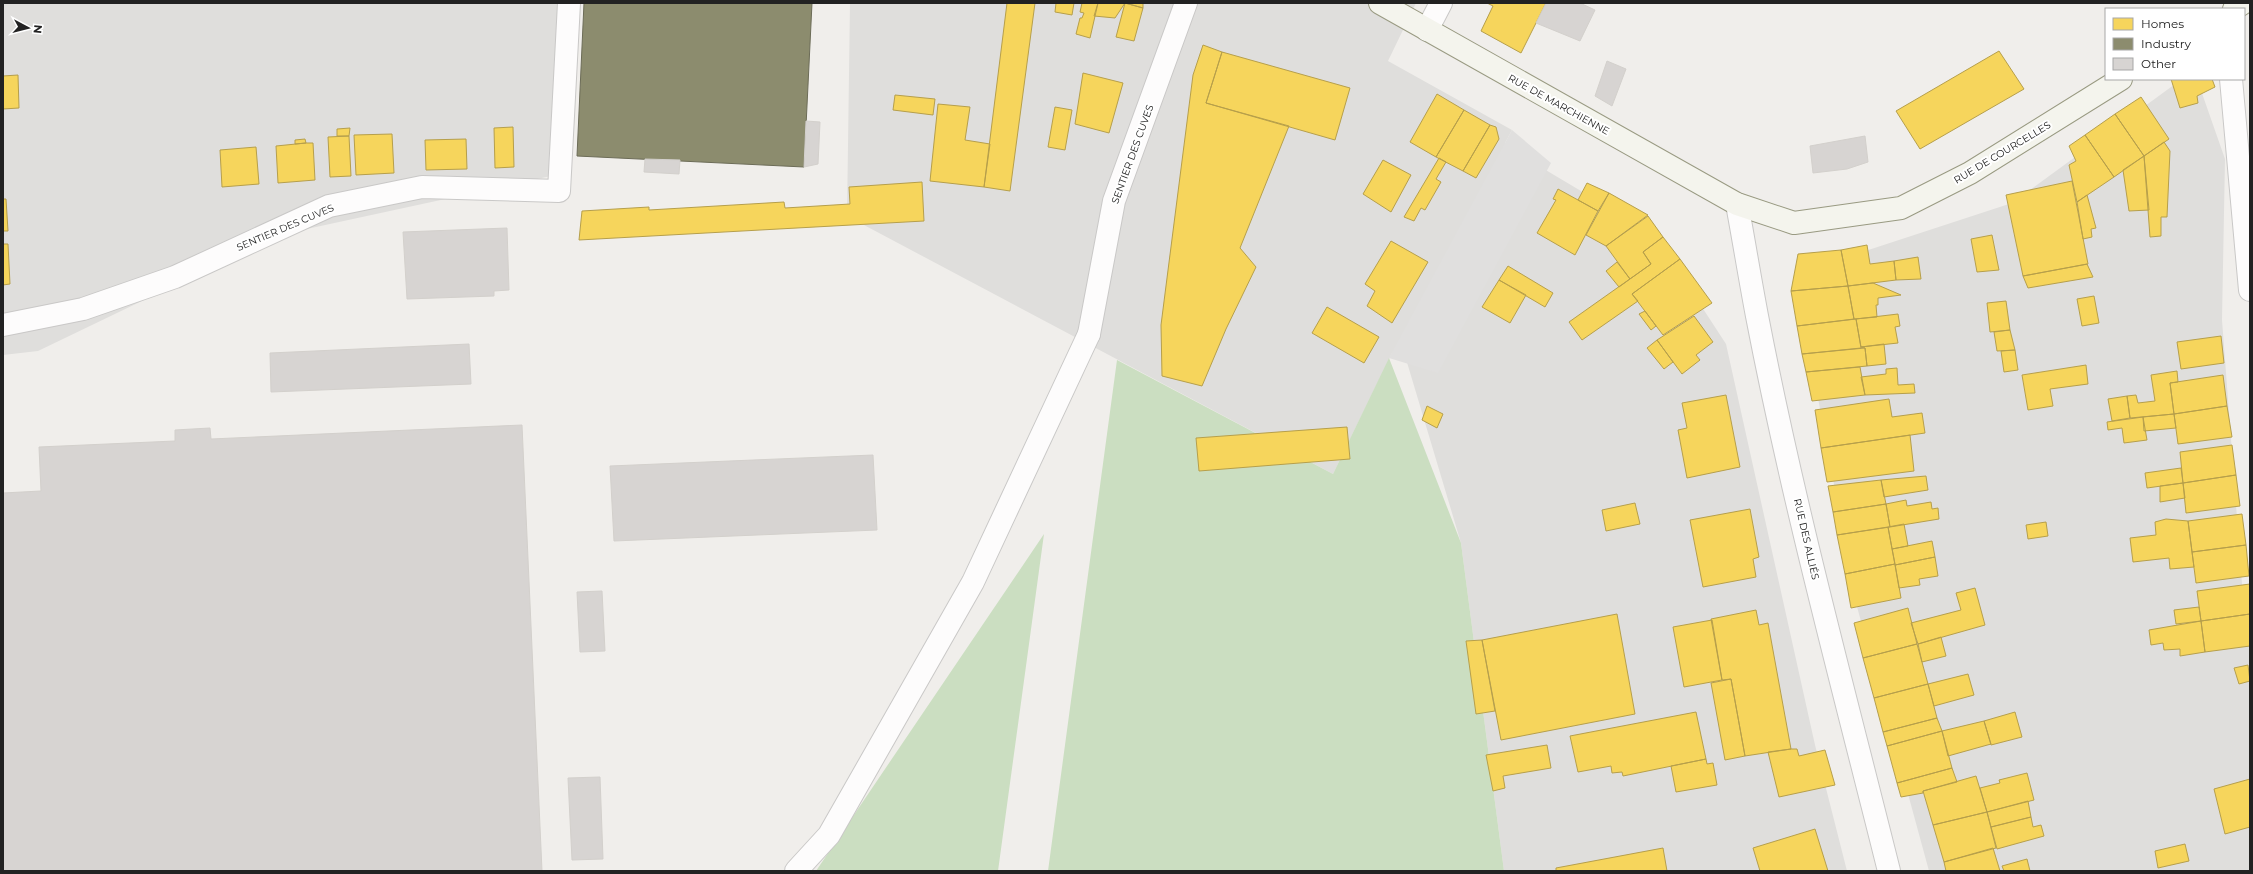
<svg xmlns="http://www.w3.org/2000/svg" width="2253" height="874" font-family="Montserrat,sans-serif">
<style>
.residential{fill:#dfdedc}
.forest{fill:#cbdec1}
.parking{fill:#e0dfde}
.homes{fill:#f6d55c;stroke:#b69f4b}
.industry{fill:#8c8c6e;stroke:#6c6c57}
.building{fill:#d7d4d2;stroke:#d3d0cc}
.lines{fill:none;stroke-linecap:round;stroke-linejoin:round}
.service-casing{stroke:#c9c8c7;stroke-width:24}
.minor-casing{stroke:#c9c8c7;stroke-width:24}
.tertiary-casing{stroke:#c9c8c7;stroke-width:24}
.secondary-casing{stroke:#999a82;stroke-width:24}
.service{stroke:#fdfcfc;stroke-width:22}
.minor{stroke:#fdfcfc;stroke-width:22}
.tertiary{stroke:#fdfcfc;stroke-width:22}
.secondary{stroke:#f4f4ed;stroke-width:22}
.labels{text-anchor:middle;stroke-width:4;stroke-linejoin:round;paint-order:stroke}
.street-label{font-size:10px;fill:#222;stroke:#fff}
</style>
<rect width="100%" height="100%" fill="#f0eeeb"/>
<path class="residential" d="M3,3H565V173L279,235L38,351L3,355Z
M850,3H1416L1388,61L1512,130L1505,143L1544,169L1655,235L1726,344L1815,745L1847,871H1504L1461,543L1406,359L1392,353L1333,474L847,216Z
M2182,79H2197L2225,159L2222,320L2246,637L2250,651V871H1929L1856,603L1795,274L2012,203Z"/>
<path class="forest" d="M1389,358L1461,543L1504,871H1048L1117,360L1333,474Z
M1044,534L998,871H816Z"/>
<path class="parking" d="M1512,130L1551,163L1438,373L1389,358Z"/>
<path class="homes" d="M1007,3H1035L1010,191L984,187Z
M1056,3H1074L1072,15L1055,12Z
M1082,3H1098L1090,38L1076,34L1080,18H1082L1084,13L1080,12Z
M1098,3H1143V8L1125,3L1115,18L1094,16Z
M1125,3L1143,8L1134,41L1116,37Z
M1487,3H1546L1521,53L1481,31L1493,6Z
M1203,45L1222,52L1206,103L1289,126L1240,248L1256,267L1226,329L1202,386L1162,376L1161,325L1193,75Z
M1999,51L2024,89L1920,149L1896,111Z
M1222,52L1350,88L1335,140L1206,103Z
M1083,73L1123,83L1109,133L1075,124Z
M18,75L19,108L3,109V76Z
M2171,79H2212L2215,87L2197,96L2198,103L2180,108Z
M1437,94L1464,110L1436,157L1410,142Z
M895,95L935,99L933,115L893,110Z
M2141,97L2169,139L2144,156L2115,114Z
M938,104L970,107L965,140L990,144L984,187L930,181Z
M1055,107L1072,110L1065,150L1048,147Z
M1464,110L1490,125L1463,171L1436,157Z
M2115,114L2144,156L2114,177L2085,135Z
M1490,125L1496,127L1499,139L1476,178L1463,171Z
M513,127L514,167L495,168L494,128Z
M350,128L349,136H337V129Z
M392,134L394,173L356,175L354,135Z
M2085,135L2114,177L2077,202L2069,165L2076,161L2069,146Z
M349,136L351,176L330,177L328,137Z
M305,139L306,143L295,144V140Z
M466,139L467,169L426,170L425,140Z
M2164,142L2170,151L2167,217H2161V236L2150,237L2144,156Z
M306,143H313L315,180L278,183L276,146Z
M256,147L259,184L222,187L220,150Z
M2144,156L2149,210L2129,211L2123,170Z
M1439,158L1446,162L1436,179L1441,182L1425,210L1421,208L1414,221L1404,217Z
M1383,160L1411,175L1391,212L1363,194Z
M2072,181L2088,264L2023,276L2006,195Z
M922,182L924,221L579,240L582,211L649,207V210L784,202L785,208L850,204L849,187Z
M1587,183L1609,193L1598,211L1578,200Z
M1558,189L1598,211L1575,255L1537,233L1556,200L1553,199Z
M1609,193L1648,215L1606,246L1586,235Z
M2087,195L2096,228L2091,229L2092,237L2083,239L2077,202Z
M3,199H6L8,231H3Z
M1648,216L1663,237L1643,252L1651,264L1630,279L1606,246Z
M1992,235L1999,270L1977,272L1971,239Z
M1663,237L1680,259L1632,294L1638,301L1582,340L1569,322L1651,264L1643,252Z
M1391,241L1428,262L1392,323L1367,306L1375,291L1365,284Z
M3,244H8L10,284L3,285Z
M1867,245L1870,264L1894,261L1896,280L1848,286L1841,250Z
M1841,250L1848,286L1791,291L1798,254Z
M1918,257L1921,279L1896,280L1894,261Z
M1680,259L1712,303L1663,335L1632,294Z
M1617,262L1630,279L1619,287L1606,271Z
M2087,264L2093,277L2028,288L2023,276Z
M1508,266L1553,293L1545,307L1499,280Z
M1499,280L1526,295L1510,323L1482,307Z
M1873,283L1901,295L1878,298V305H1876L1877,317L1854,319L1848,286Z
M1848,286L1854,319L1797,326L1791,291Z
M2094,296L2099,323L2082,326L2077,299Z
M2006,301L2010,330L1990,332L1987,303Z
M1327,307L1379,337L1364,363L1312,333Z
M1645,311L1656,326L1651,330L1639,314Z
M1898,314L1900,326L1895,327L1898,343L1861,347L1856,319Z
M1694,316L1713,342L1696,355L1700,360L1682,374L1657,340Z
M1856,319L1861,348L1802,354L1797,326Z
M2010,330L2015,350L1997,351L1994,332Z
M2221,336L2224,363L2181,369L2177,342Z
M1657,340L1673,362L1664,369L1647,348Z
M1884,344L1886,364L1867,366L1865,348L1861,347Z
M1865,348L1867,366L1806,372L1802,354Z
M2015,350L2018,370L2004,372L2001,351Z
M2086,365L2088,384L2050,389L2053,406L2028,410L2022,375Z
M1860,367L1865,395L1812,401L1806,372Z
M1897,368L1898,385L1914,384L1915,393L1865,395L1861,377L1886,374V369Z
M2177,371L2178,382L2170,383L2174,414L2130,418L2127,396L2136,395L2138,403L2155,401L2151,375Z
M2223,375L2227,406L2174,414L2170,383Z
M1726,395L1740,467L1687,478L1678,430L1687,428L1682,403Z
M2127,396L2130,418L2112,421L2108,399Z
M1889,399L1892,417L1922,413L1925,433L1821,448L1815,410Z
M1427,406L1443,414L1437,428L1422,420Z
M2227,406L2232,437L2178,444L2174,414Z
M2174,414L2176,428L2144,431L2143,417Z
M2143,417L2147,440L2124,443L2122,428L2108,430L2107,422Z
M1347,427L1350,459L1199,471L1196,438Z
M1910,435L1914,471L1827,482L1821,448Z
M2232,445L2236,475L2183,483L2180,452Z
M2181,468L2183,483L2147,488L2145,473Z
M2236,475L2240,506L2186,513L2183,483Z
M1926,476L1928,490L1884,497L1881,480Z
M1881,480L1886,504L1833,512L1828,486Z
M2183,483L2185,498L2160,502V486Z
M1906,500L1907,506L1931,502L1932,509L1938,508L1939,519L1890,527L1886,504Z
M1635,503L1640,524L1606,531L1602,510Z
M1886,504L1890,527L1837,535L1833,512Z
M1750,509L1759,557L1753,559L1756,577L1703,587L1690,520Z
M2242,514L2246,545L2192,552L2188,521Z
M2166,519L2188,521L2194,567L2170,569L2169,558L2133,562L2130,538L2156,535L2155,522Z
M2046,522L2048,536L2028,539L2026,525Z
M1904,524L1908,546L1892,549L1888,527Z
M1888,527L1895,564L1845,574L1837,535Z
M1932,541L1935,557L1895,565L1892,549Z
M2246,545L2249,576L2196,583L2192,552Z
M1935,557L1938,576L1919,579L1920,585L1899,588L1895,565Z
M1895,564L1901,598L1851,608L1845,574Z
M2250,584V614L2201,621L2197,591Z
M1975,588L1985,625L1918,644L1911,623L1961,610L1956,593Z
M2199,607L2201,621L2176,624L2174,610Z
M1908,608L1917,644L1863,658L1854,623Z
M1756,610L1759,625L1768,623L1791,749L1745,756L1731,679L1722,680L1711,619Z
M1617,614L1635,714L1501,740L1482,640Z
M2250,614V646L2205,652L2201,621Z
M1712,620L1722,680L1684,687L1673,627Z
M2201,621L2205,652L2180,656V649L2164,650L2163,643L2151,645L2149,630Z
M1941,637L1946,656L1922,662L1918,644Z
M1482,640L1495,711L1476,714L1466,641Z
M1917,644L1928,684L1874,698L1863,658Z
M2248,665L2250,681L2239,684L2234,668Z
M1968,674L1974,695L1934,706L1928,684Z
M1731,679L1745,756L1725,760L1711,683Z
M1928,684L1937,718L1883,732L1874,698Z
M1696,712L1706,759L1623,776L1622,772L1612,773L1611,766L1578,772L1570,736Z
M2015,712L2022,737L1991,745L1984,721Z
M1937,718L1942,731L1887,746L1883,732Z
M1984,721L1991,744L1948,756L1942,731Z
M1942,731L1952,768L1897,783L1887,746Z
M1547,745L1551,768L1503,776L1505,788L1493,791L1486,755Z
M1791,749H1797L1799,756L1825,750L1835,785L1779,797L1768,752Z
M1706,759L1707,764L1713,763L1717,785L1676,792L1671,766Z
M1952,768L1957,782L1923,791V793L1901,797L1897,783Z
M2027,773L2034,800L1987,812L1980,788L2000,783L1999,780Z
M1976,776L1987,812L1933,825L1923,791Z
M2250,779V827L2225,834L2214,789Z
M2028,801L2031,817L1991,827L1987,812Z
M1987,812L1996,848L1944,862L1933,825Z
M2031,817L2033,827L2041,825L2044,836L1997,849L1991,827Z
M1815,829L1828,871H1760L1753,848Z
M2185,844L2189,861L2158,868L2155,851Z
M1663,848L1667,871H1556V868Z
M1993,848L2000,871H1946L1944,862Z
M2027,859L2030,871H2004L2002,866Z"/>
<path class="industry" d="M584,3H812L804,167L577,156Z"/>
<path class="building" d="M1546,3H1580L1595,10L1580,41L1536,23Z
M1607,61L1626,69L1612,106L1595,96Z
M806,121L820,122L818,164L804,167Z
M1865,136L1868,162L1847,169L1813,173L1810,146Z
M645,159L680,160L679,174L644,172Z
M507,228L509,290L494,291V296L407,299L403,232Z
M469,344L471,384L271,392L270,353Z
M522,425L542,871H3V493L41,491L39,447L175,441V430L210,428L211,439Z
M873,455L877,530L614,541L610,466Z
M602,591L605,651L580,652L577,592Z
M600,777L603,859L572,860L568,778Z"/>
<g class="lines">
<defs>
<path id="service" d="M1427,30L1441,3
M796,871L829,835L973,582L1089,334"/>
<path id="minor" d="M2231,79L2250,290
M3,325L83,309L175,277L329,206L422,187L559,191L569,3
M1089,334L1114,201L1186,3"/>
<path id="tertiary" d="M1737,204C1744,242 1750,279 1757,316C1793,503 1843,687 1889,871"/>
<path id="secondary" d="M1380,3L1737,204L1794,223L1901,208L1970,173L2121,79
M2234,9L2243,3"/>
</defs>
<use href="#service" class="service-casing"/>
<use href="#minor" class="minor-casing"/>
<use href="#tertiary" class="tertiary-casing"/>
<use href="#secondary" class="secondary-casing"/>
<use href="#service" class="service"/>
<use href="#minor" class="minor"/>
<use href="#tertiary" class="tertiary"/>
<use href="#secondary" class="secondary"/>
</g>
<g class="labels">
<g class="street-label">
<text transform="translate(1559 104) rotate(29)" y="4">RUE DE MARCHIENNE</text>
<text transform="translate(2002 152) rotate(-31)" y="4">RUE DE COURCELLES</text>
<text transform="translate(1132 154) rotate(-70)" y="4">SENTIER DES CUVES</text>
<text transform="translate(285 227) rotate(-23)" y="4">SENTIER DES CUVES</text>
<text transform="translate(1807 539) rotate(77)" y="4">RUE DES ALLIÉS</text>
</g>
</g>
<rect width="2253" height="874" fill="none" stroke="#222222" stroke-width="8"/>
<rect x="2105" y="8" width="140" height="72" fill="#ffffff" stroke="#a7a7a7"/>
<rect x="2113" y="18" width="20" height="12" fill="#f6d55c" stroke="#a7a7a7"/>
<text x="2141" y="28" font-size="12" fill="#222222">Homes</text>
<rect x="2113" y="38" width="20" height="12" fill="#8c8c6e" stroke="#a7a7a7"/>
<text x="2141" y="48" font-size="12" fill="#222222">Industry</text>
<rect x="2113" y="58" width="20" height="12" fill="#d7d4d2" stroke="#a7a7a7"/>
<text x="2141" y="68" font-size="12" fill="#222222">Other</text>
<g transform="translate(28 28) rotate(97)" stroke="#ffffff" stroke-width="3" paint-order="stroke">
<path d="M0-3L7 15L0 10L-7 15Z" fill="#222222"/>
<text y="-6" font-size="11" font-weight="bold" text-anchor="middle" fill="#222222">N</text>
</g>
</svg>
